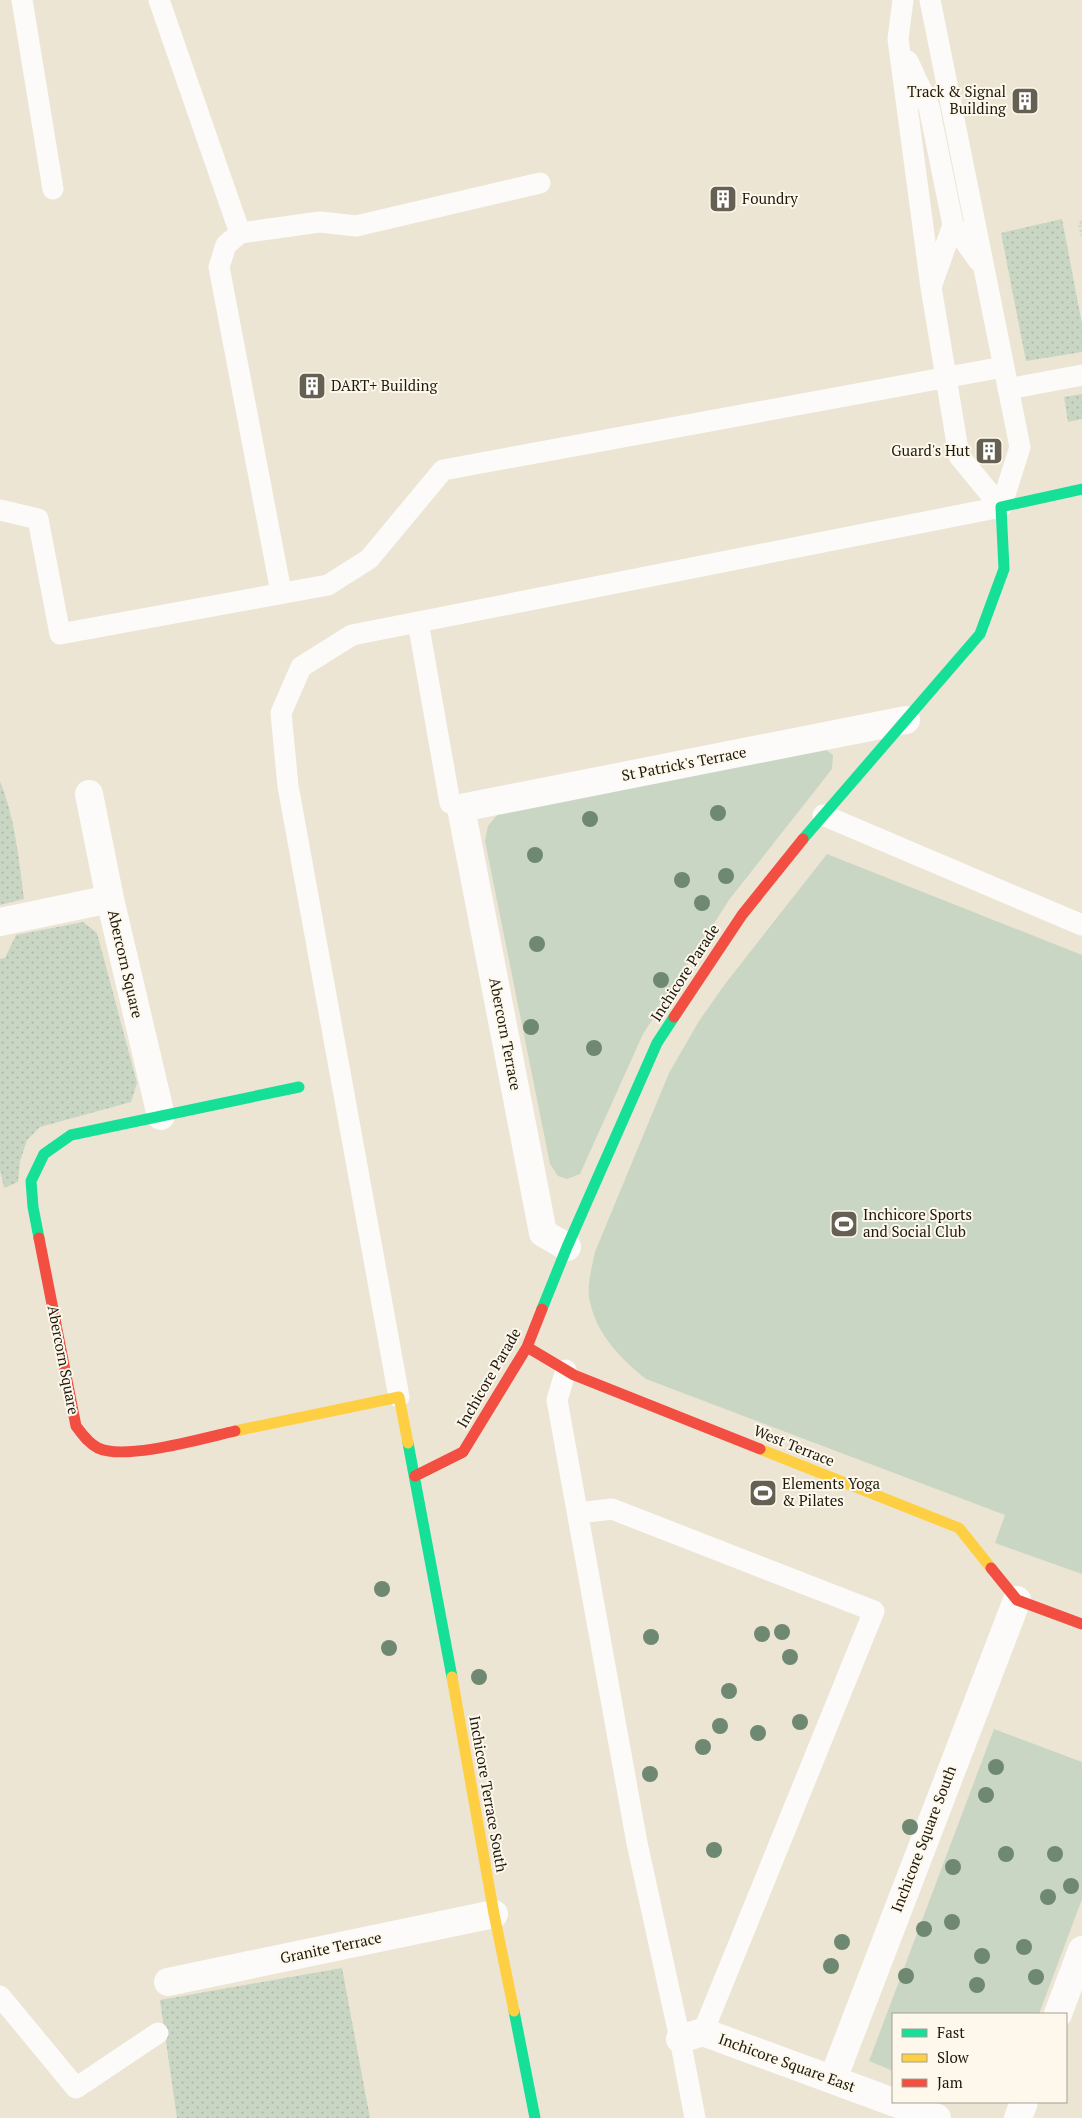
<svg xmlns="http://www.w3.org/2000/svg" width="1082" height="2118" font-family="'PT Serif',serif">
<style>
.grass{fill:url(#grass-dots)}
.park{fill:#cad6c4}
.lines{fill:none;stroke-linecap:round;stroke-linejoin:round}
.path{stroke:#d6d4cf;stroke-width:3;stroke-dasharray:2.5 2.5;stroke-linecap:butt}
.lane{stroke:#fcfbf9;stroke-width:21}
.street{stroke:#fcfbf9;stroke-width:28}
.fast{stroke:#16e098;stroke-width:11}
.slow{stroke:#ffcf43;stroke-width:11}
.jam{stroke:#f24e42;stroke-width:11}
.tree{fill:#6f8872}
.labels{text-anchor:middle;stroke-width:4;stroke-linejoin:round;paint-order:stroke}
.poi-label{font-size:15px;fill:#1e190d;stroke:#fdf8eb;text-anchor:start}
.street-label{font-size:15px;fill:#1e190d;stroke:#fdf8eb}
</style>
<defs>
<pattern id="grass-dots" width="8" height="8" patternUnits="userSpaceOnUse" patternTransform="scale(1.25)"><rect width="8" height="8" fill="#cad6c4"/><path d="M2 2h.1M6 6h.1" fill="none" stroke="#adb7a7" stroke-width="1.8" stroke-linecap="round"/></pattern>
</defs>
<rect width="100%" height="100%" fill="#ece5d4"/>
<path class="grass" d="M1062,219L1082,324V352L1026,361L1001,233Z
M1082,394V419L1068,422L1064,397Z
M0,781C15,818 19,860 24,899L0,905Z
M83,922L97,933L137,1083L131,1102L40,1127L27,1140L20,1161L18,1182L4,1188L0,1170V959L5,958L16,935Z
M342,1968L370,2118H177L160,2000Z"/>
<path class="park" d="M822,747L833,755L832,769L729,900L643,1034L580,1174L567,1179L558,1176L550,1164L485,841L488,826L498,814Z
M827,854L1082,955V1574L995,1543L1005,1515L646,1379C621,1359 597,1335 590,1302C586,1286 592,1268 595,1252L669,1073L699,1021L725,984Z
M994,1729L1082,1762V1899L1039,2014H893V2071L869,2061Z"/>
<g class="lines">
<path class="path" d="M1082,222L1079,223L1082,236"/>
<path class="lane" d="M22,0L53,189
M159,0L240,233L320,222L356,226L540,183
M903,0L898,39L931,287L959,456L1001,507
M930,0L1020,447L1001,507
M908,61L929,107L953,225L979,261
M240,233L226,245L219,267L281,592
M932,284L953,225
M1008,389L1082,375
M0,510L38,519L60,634L328,585L369,559L443,470L1003,367
M418,622L450,803L461,808
M823,815L1082,925
M566,1370L557,1400L637,1843L680,2039L695,2118
M399,1397L288,786L281,713L301,667L352,635L1001,507
M578,1513L612,1509L874,1611L703,2032
M0,1996L76,2088L158,2033"/>
<path class="street" d="M89,794L110,899L161,1116
M0,922L110,899
M567,1247L543,1233L461,808L906,720
M168,1982L494,1914
M1058,2014L1082,1950
M680,2039L703,2032L893,2102
M833,2079L1017,1600
M893,2102L937,2118
M1018,2118L1024,2102"/>
<path class="fast" d="M803,839L980,634L1004,569L1001,507L1082,489
M39,1238L33,1207L31,1181L44,1154L71,1135L299,1087
M542,1309L567,1247L657,1043L674,1017
M408,1443L452,1677
M514,2011L535,2118"/>
<path class="slow" d="M235,1431L399,1397L408,1443
M760,1449L959,1528L991,1568
M452,1677L494,1914L514,2011"/>
<path class="jam" d="M674,1017L742,915L803,839
M39,1238L76,1426C82,1434 88,1443 98,1448C125,1461 204,1438 235,1431
M527,1347L574,1375L760,1449
M415,1476L463,1452L527,1347L542,1309
M991,1568L1017,1600L1082,1624"/>
</g>
<g class="tree">
<circle cx="718" cy="813" r="8"/>
<circle cx="590" cy="819" r="8"/>
<circle cx="535" cy="855" r="8"/>
<circle cx="726" cy="876" r="8"/>
<circle cx="682" cy="880" r="8"/>
<circle cx="702" cy="903" r="8"/>
<circle cx="537" cy="944" r="8"/>
<circle cx="661" cy="980" r="8"/>
<circle cx="531" cy="1027" r="8"/>
<circle cx="594" cy="1048" r="8"/>
<circle cx="382" cy="1589" r="8"/>
<circle cx="782" cy="1632" r="8"/>
<circle cx="762" cy="1634" r="8"/>
<circle cx="651" cy="1637" r="8"/>
<circle cx="389" cy="1648" r="8"/>
<circle cx="790" cy="1657" r="8"/>
<circle cx="479" cy="1677" r="8"/>
<circle cx="729" cy="1691" r="8"/>
<circle cx="800" cy="1722" r="8"/>
<circle cx="720" cy="1726" r="8"/>
<circle cx="758" cy="1733" r="8"/>
<circle cx="703" cy="1747" r="8"/>
<circle cx="996" cy="1767" r="8"/>
<circle cx="650" cy="1774" r="8"/>
<circle cx="986" cy="1795" r="8"/>
<circle cx="910" cy="1827" r="8"/>
<circle cx="714" cy="1850" r="8"/>
<circle cx="1006" cy="1854" r="8"/>
<circle cx="1055" cy="1854" r="8"/>
<circle cx="953" cy="1867" r="8"/>
<circle cx="1071" cy="1886" r="8"/>
<circle cx="1048" cy="1897" r="8"/>
<circle cx="952" cy="1922" r="8"/>
<circle cx="924" cy="1929" r="8"/>
<circle cx="842" cy="1942" r="8"/>
<circle cx="1024" cy="1947" r="8"/>
<circle cx="982" cy="1956" r="8"/>
<circle cx="831" cy="1966" r="8"/>
<circle cx="906" cy="1976" r="8"/>
<circle cx="1036" cy="1977" r="8"/>
<circle cx="977" cy="1985" r="8"/>
</g>
<defs>
<symbol id="building-square" viewBox="-11 -11 22 22"><rect x="-9" y="-9" width="18" height="18" rx="4" fill="#666053" stroke="#fdf8eb"/><path d="M-4-6H4V6H1V3H-1V6H-4ZM-2.5-4.3h1.7v1.8h-1.7ZM.8-4.3h1.7v1.8H.8ZM-2.5-1h1.7V.8h-1.7ZM.8-1h1.7V.8H.8Z" fill="#fff"/></symbol>
<symbol id="stadium-square" viewBox="-11 -11 22 22"><rect x="-9" y="-9" width="18" height="18" rx="4" fill="#666053" stroke="#fdf8eb"/><path d="M0-5a6.5 5 0 1 0 0 10a6.5 5 0 1 0 0-10ZM-3.5-1.8h7v3.6h-7Z" fill="#fff"/></symbol>
</defs>
<g fill-rule="evenodd">
<use href="#building-square" x="1009" y="85" width="32" height="32"/>
<use href="#building-square" x="707" y="183" width="32" height="32"/>
<use href="#building-square" x="296" y="370" width="32" height="32"/>
<use href="#building-square" x="973" y="435" width="32" height="32"/>
<use href="#stadium-square" x="828" y="1208" width="32" height="32"/>
<use href="#stadium-square" x="747" y="1477" width="32" height="32"/>
</g>
<g class="labels">
<g class="poi-label">
<text x="1006" y="97" text-anchor="end">Track &amp; Signal<tspan x="1006" dy="17">Building</tspan></text>
<text x="742" y="204">Foundry</text>
<text x="331" y="391">DART+ Building</text>
<text x="970" y="456" text-anchor="end">Guard's Hut</text>
<text x="863" y="1220">Inchicore Sports<tspan x="863" dy="17">and Social Club</tspan></text>
<text x="782" y="1489">Elements Yoga<tspan x="782" dy="17">&amp; Pilates</tspan></text>
</g>
<g class="street-label">
<text transform="translate(684 764) rotate(-11)" y="5">St Patrick's Terrace</text>
<text transform="translate(125 964) rotate(77)" y="5">Abercorn Square</text>
<text transform="translate(685 973) rotate(-57)" y="5">Inchicore Parade</text>
<text transform="translate(505 1034) rotate(79)" y="5">Abercorn Terrace</text>
<text transform="translate(63 1360) rotate(79)" y="5">Abercorn Square</text>
<text transform="translate(489 1378) rotate(-60)" y="5">Inchicore Parade</text>
<text transform="translate(794 1446) rotate(22)" y="5">West Terrace</text>
<text transform="translate(488 1794) rotate(80)" y="5">Inchicore Terrace South</text>
<text transform="translate(924 1839) rotate(-69)" y="5">Inchicore Square South</text>
<text transform="translate(331 1948) rotate(-12)" y="5">Granite Terrace</text>
<text transform="translate(787 2063) rotate(20)" y="5">Inchicore Square East</text>
</g>
</g>
<rect x="892" y="2013" width="175" height="90" fill="#fdf8eb" stroke="#a49f92"/>
<rect x="902" y="2029" width="25" height="8" fill="#16e098" stroke="#a49f92"/>
<text x="937" y="2038" font-size="15" fill="#1e190d">Fast</text>
<rect x="902" y="2054" width="25" height="8" fill="#ffcf43" stroke="#a49f92"/>
<text x="937" y="2063" font-size="15" fill="#1e190d">Slow</text>
<rect x="902" y="2079" width="25" height="8" fill="#f24e42" stroke="#a49f92"/>
<text x="937" y="2088" font-size="15" fill="#1e190d">Jam</text>
</svg>
